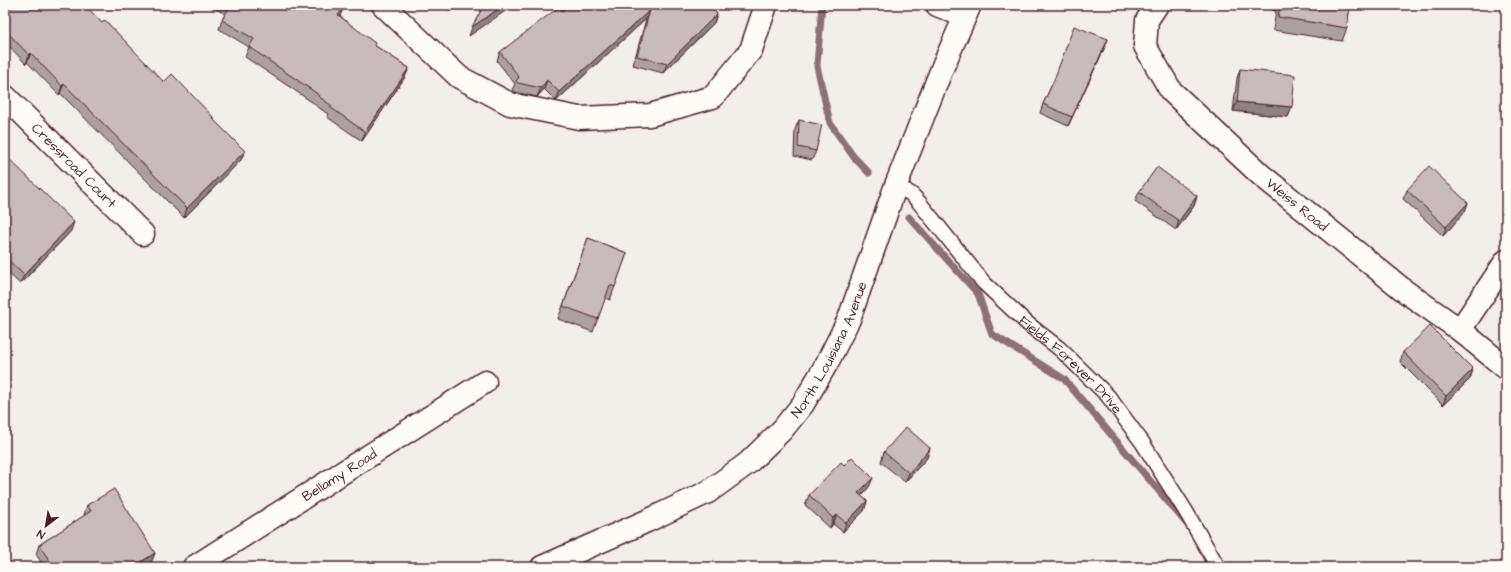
<svg xmlns="http://www.w3.org/2000/svg" width="1511" height="572" font-family="'Architects Daughter',sans-serif">
<style>
.lines{fill:none;stroke-linecap:round;stroke-linejoin:round}
.stream{stroke:#8b6f75;stroke-width:7}
.service-casing{stroke:#4a1f2b;stroke-width:17}
.minor-casing{stroke:#4a1f2b;stroke-width:25}
.tertiary-casing{stroke:#4a1f2b;stroke-width:25}
.service{stroke:#fdfcf7;stroke-width:14}
.minor{stroke:#fdfcf7;stroke-width:22}
.tertiary{stroke:#fdfcf7;stroke-width:22}
.wall{fill:#aca1a1;stroke:#4a1f2b}
.shaded-wall{fill:#8c8383;stroke:#4a1f2b}
.building{fill:#c8bbbb;stroke:#4a1f2b}
.labels{text-anchor:middle;stroke-width:3;stroke-linejoin:round;paint-order:stroke}
.street-label{font-size:14px;fill:#4a1f2b;stroke:#fdfcf7}
</style>
<rect width="100%" height="100%" fill="#f2efeb"/>
<filter id="ink" filterUnits="userSpaceOnUse"><feTurbulence type="fractalNoise" baseFrequency=".025" numOctaves="2"/><feDisplacementMap in="SourceGraphic" scale="8" xChannelSelector="R" yChannelSelector="G"/><feConvolveMatrix kernelMatrix="1 2 1 2 8 2 1 2 1" color-interpolation-filters="sRGB"/></filter>
<g filter="url(#ink)">
<g class="lines">
<path class="stream" d="M822,5L817,66L830,123L853,156L869,173
M909,217L978,294L992,334L1064,379L1186,523
M1205,554L1208,567"/>
<defs>
<g id="service">
<path id="s1" d="M896,185L911,194L918,201L984,283L1028,324L1060,349L1108,396L1142,442L1185,510L1218,567"/>
</g>
<g id="minor">
<path d="M383,5L459,77L510,104L579,118L650,115L713,97L751,50L766,5"/>
<path d="M937,5L964,16"/>
<path id="s2" d="M1157,5L1147,20L1145,46L1171,91L1261,175L1406,292L1460,330L1506,368"/>
<path id="s3" d="M5,96L143,234"/>
<path d="M1460,330L1506,261"/>
<path id="s4" d="M194,567L485,382"/>
</g>
<g id="tertiary">
<path id="s5" d="M542,567L647,521L708,492L748,463L782,430L803,404L827,363L849,319L896,185L943,66L970,5"/>
</g>
</defs>
<use href="#service" class="service-casing"/>
<use href="#minor" class="minor-casing"/>
<use href="#tertiary" class="tertiary-casing"/>
<use href="#service" class="service"/>
<use href="#minor" class="minor"/>
<use href="#tertiary" class="tertiary"/>
</g>
<path class="wall" d="M5,5L102,23L164,82L214,118V120L241,160L184,218L60,93L59,95L27,62L26,64L5,42Z
M209,5H337L343,9L340,16L374,45L409,68L405,77L362,141L327,117L328,114L315,105V104L245,57L249,47L219,29L222,20L225,14Z
M432,5H440L435,9Z
M446,5H455L450,12Z
M568,5H717L716,9L714,10L717,14L714,23L663,73L633,65L646,19L556,101L544,89L537,97L515,92L512,90L515,84L497,61L500,52L562,11Z
M1273,5H1350L1347,28L1342,41L1273,30L1276,11L1272,10Z
M1108,39L1104,49L1068,126L1040,113L1043,104L1054,80Z
M1240,69L1292,107L1288,117L1233,111L1237,78Z
M799,120L816,151L812,160L794,156L795,129Z
M5,155L71,231L20,284L5,270Z
M1407,190L1465,212L1443,236L1403,199Z
M1139,192L1197,196L1194,206L1176,230L1135,201Z
M588,238L627,253L610,300L605,298L593,332L558,319Z
M1403,352L1473,369L1470,379L1443,405L1400,362Z
M930,448L927,458L905,482L881,462L884,452Z
M869,487L861,496L867,501L864,511L843,532L833,524L830,528L805,505L809,495Z
M87,505L155,553L151,563L145,567H44L36,554L39,545L84,516V515Z"/>
<path class="shaded-wall" d="M436,5H440L435,9Z
M453,5H455L450,12Z
M504,5H514L469,36L472,27Z
M714,5H717L716,9L708,16L711,7Z
M650,10L646,19L556,101L559,92Z
M717,14L714,23L663,73L667,64Z
M1108,39L1104,49L1068,126L1072,117Z
M31,53L27,62L26,64L29,55Z
M409,68L405,77L362,141L365,132Z
M547,80L544,89L537,97L541,88Z
M64,84L60,93L59,95L62,86Z
M1237,102L1292,107L1288,117L1233,111Z
M245,151L241,160L184,218L187,208Z
M1197,196L1194,206L1176,230L1179,221Z
M1468,203L1465,212L1443,236L1446,227Z
M74,222L71,231L20,284L24,275Z
M1473,369L1470,379L1443,405L1446,396Z
M930,448L927,458L905,482L909,473Z
M873,478L869,487L855,502L858,493Z
M867,501L864,511L843,532L846,523Z
M837,515L833,524L830,528L833,518Z
M155,553L151,563L145,567H133Z"/>
<path class="building" d="M5,5H85L102,23L105,20L164,82L172,74L214,118L213,119L245,151L187,208L64,84L62,86L31,53L29,55L5,30Z
M228,5H337L343,9L338,15L375,43L374,45L409,68L365,132L330,107L332,106L318,96L319,95L249,47L254,39L222,20L230,6Z
M484,5H504L472,27Z
M568,5H714L711,7L717,14L667,64L637,56L650,10L559,92L547,80L541,88L518,83L516,81L519,77L500,52L559,7L562,11Z
M1280,5H1350L1347,28L1278,17Z
M1074,26L1108,39L1072,117L1043,104L1054,80Z
M1240,69L1295,75L1292,107L1237,102Z
M799,120L822,125L816,151L798,147Z
M5,155L74,222L24,275L5,257Z
M1429,166L1468,203L1446,227L1407,190Z
M1157,167L1197,196L1179,221L1139,192Z
M588,238L627,253L615,287L610,285L598,319L563,306Z
M1430,326L1473,369L1446,396L1403,352Z
M906,427L930,448L909,473L884,452Z
M852,457L873,478L858,493L867,501L846,523L837,515L833,518L809,495L841,462L844,465Z
M114,489L155,553L133,567H126V566L124,567H54L39,545L91,511L87,505Z"/>
</g>
<g class="labels">
<g class="street-label">
<text dy="5" stroke="none"><textPath href="#s3" startOffset="98">Cressroad Court</textPath></text>
<text dy="5" stroke="none"><textPath href="#s2" startOffset="266">Weiss Road</textPath></text>
<text dy="5" stroke="none"><textPath href="#s5" startOffset="373">North Louisiana Avenue</textPath></text>
<text dy="5" stroke="none"><textPath href="#s1" startOffset="252">Fields Forever Drive</textPath></text>
<text dy="5" stroke="none"><textPath href="#s4" startOffset="172">Bellamy Road</textPath></text>
</g>
</g>
<rect width="1511" height="572" fill="none" stroke="#fdfcf7" stroke-width="20"/>
<rect x="10" y="10" width="1491" height="552" fill="none" stroke="#4a1f2b" stroke-width="1.5" filter="url(#ink)"/>
<g transform="translate(46 526) rotate(211)" stroke="#fdfcf7" stroke-width="3" paint-order="stroke">
<path d="M0-3L7 15L0 10L-7 15Z" fill="#4a1f2b"/>
<text y="-6" font-size="11" font-weight="bold" text-anchor="middle" fill="#4a1f2b">N</text>
</g>
</svg>
